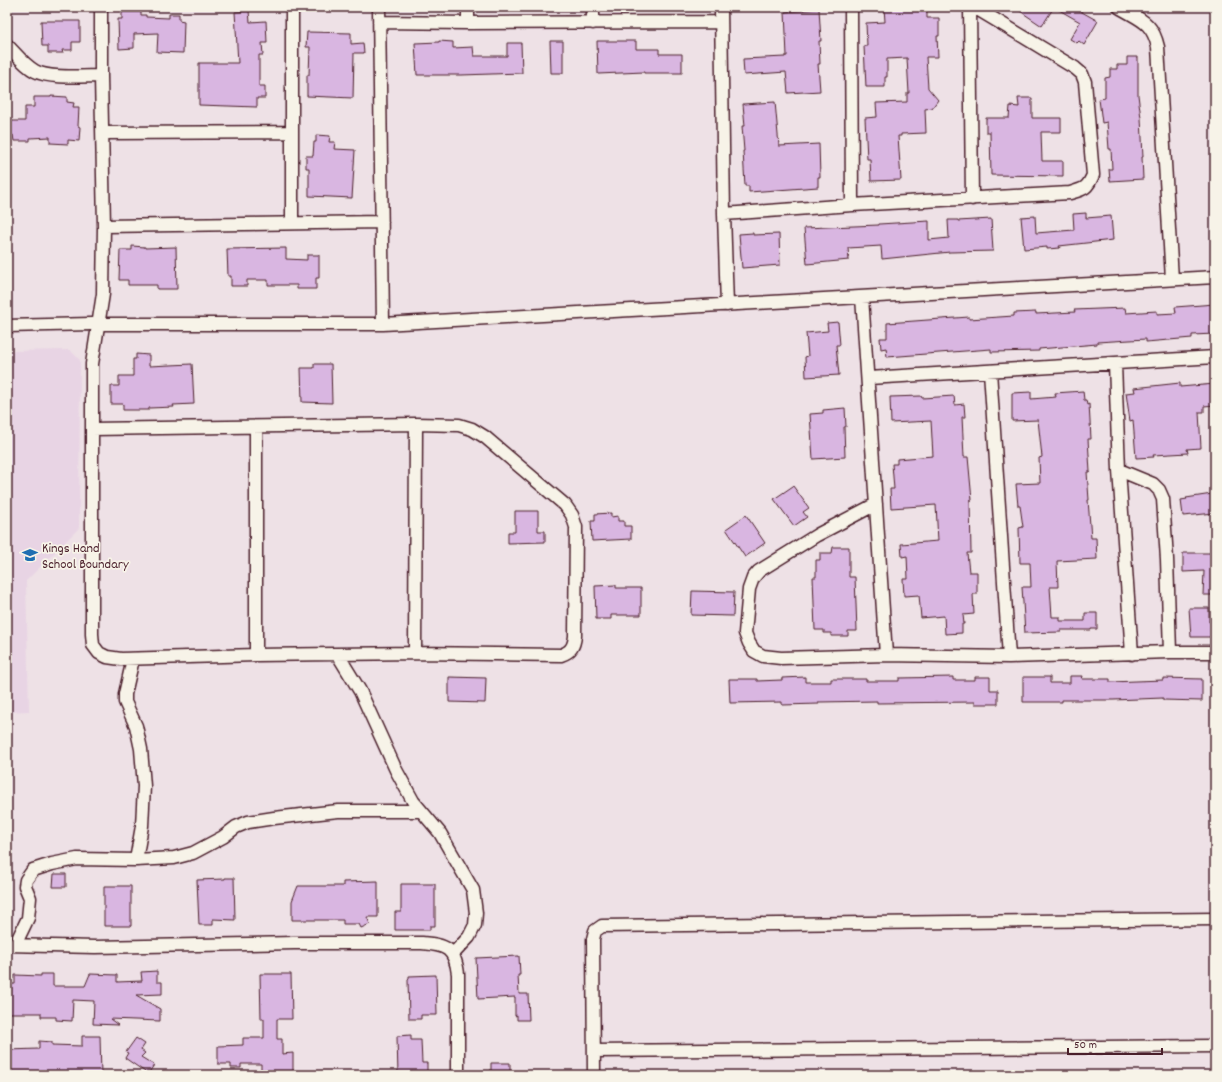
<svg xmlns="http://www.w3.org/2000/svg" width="1222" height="1082" font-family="Dekko,sans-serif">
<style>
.built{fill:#e8d4e4}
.building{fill:#d9b6e1;stroke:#4a1f2b}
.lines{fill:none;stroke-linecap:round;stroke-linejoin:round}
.street-casing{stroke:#4a1f2b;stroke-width:15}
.street{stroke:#f7f3e8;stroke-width:12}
.labels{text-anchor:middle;stroke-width:3.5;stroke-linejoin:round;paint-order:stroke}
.poi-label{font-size:14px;fill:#4a1f2b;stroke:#f7f3e8;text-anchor:start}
</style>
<rect width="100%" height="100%" fill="#eee1e6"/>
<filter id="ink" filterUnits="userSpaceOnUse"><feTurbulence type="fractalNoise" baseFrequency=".025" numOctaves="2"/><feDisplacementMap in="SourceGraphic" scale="8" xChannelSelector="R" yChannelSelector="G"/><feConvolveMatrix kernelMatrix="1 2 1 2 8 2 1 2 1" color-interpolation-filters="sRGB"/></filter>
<g filter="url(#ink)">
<path class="built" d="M70,350L80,360L79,528L26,581L29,711L7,712V351Z"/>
<path class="building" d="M884,7H927V18H939V36H937L938,57H926L928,88L938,100L932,108L925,109L926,133L901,134V136H898L901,180L871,181L870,159H867L865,118L877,117L876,103L907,102V93H909L907,58L887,59V77H885V87H866L864,46H867L866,23L885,22Z
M1014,7H1054L1042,26Z
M1054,7H1073L1098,21L1084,45L1079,41L1077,43L1070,39L1080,22Z
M819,9L821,41H819L820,64H818L820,91L788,93L786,72L744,75L743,59L785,57V56H787L785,12Z
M249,11L250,22L266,21L267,43H262L263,55H259V86H265V98H257V107L199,105V63H238L235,12Z
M122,12H141V15H146V17L169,18V14H179V20L184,21L183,53L157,52L158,33L134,34V48L119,49L118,19H122Z
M41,21H80V42H72V50H62L63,53H48V46H42Z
M307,32L351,33V44L363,43L364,53H354L353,98L307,96V75H309L310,47H306Z
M439,41L453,42V48L473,47L474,56H507V43H521L522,73L461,75H417L415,43L439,42Z
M550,41H563V73H551Z
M597,41H636V49H659V54H682V73H644V72L598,74Z
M1127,57H1138V95L1141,118L1143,157H1142L1143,179L1110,181L1109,169H1112L1111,149H1109L1107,122L1102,123L1099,99L1105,98V78L1110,77V69H1117V65H1127Z
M51,96L67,97V102L74,103L73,107H79L78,126L80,127L79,141L68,140V144L50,143V137L30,138V141H14L13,135H7V121H25V107H34V97H51Z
M1018,98H1032V118H1061V132H1041L1042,161H1063V176L991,175L990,132H986V118H1009L1010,106L1019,107Z
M775,102L779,146L819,144L820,177H818V187L749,192V186H745L743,151H744L742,126H745L743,104Z
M316,135L330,136L329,142H335L334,149L355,150L352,198L309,196V168H306V156H313L314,142H316Z
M1086,213V218L1111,216L1113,240L1059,246L1060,248L1047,249V247L1024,249L1021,217L1035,216L1036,233L1074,230L1073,214Z
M991,219L993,251L950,252L882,259L881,246L848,248L849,260L807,264L804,228L879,225V224L929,221V240L949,238L948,220H958V221Z
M753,233V235L779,234L780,265L742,268L739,234Z
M132,246L145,247V248L176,247L177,289H157V285H128V280H119L120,250H132Z
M286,248V259L307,260V255H319V278H316V289H297V285H268V280H247V286H231V276H228L227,249Z
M1215,304V334L1192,335V338L1146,342V339L1097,342V344L1039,349V351L991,352V349L887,357L886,348L881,349L880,338H887V323L969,317V319L1014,316V313L1036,312V314L1075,312L1074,310L1125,308L1126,313L1157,311V314L1176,313L1175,307Z
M838,322L840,345H836L839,375L806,377L805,357L808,356L806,333L828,331L827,323Z
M136,354L149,355V366L192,364L194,404L173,405L174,407L149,408V410H123V404H111V386H119V376H133V359H136Z
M314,364H331L332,403L302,402L301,368H314Z
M1180,383V387L1215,384V405L1204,406V412H1199L1201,448L1187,449L1188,453L1153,455L1154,457L1136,458L1133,420L1130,421L1126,393L1135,392L1134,388Z
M1083,391L1084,400H1086L1087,405L1089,404L1091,439H1088L1090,472H1087L1089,500H1088L1091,538H1096L1097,559L1057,561L1058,587H1050L1052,617H1060V621H1085V613H1097V629H1091V630H1061V632L1025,633L1022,587H1031L1030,563H1020L1019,528L1023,527L1020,506H1018L1016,484L1040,483L1039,458L1042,457L1038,420L1012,421V393L1031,392V399L1056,397L1055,393Z
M921,396L922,398L954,396L955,405L964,404L965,417H962L964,457H968L972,500L970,501L971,553H967L969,572H977V594H973L974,614L963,615L964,624H962V633L945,634L944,616L921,618L919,595L904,596L903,579H908L907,556L902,557L901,544L938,541L936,505L891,508L890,489H894L892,464H897V459L933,456L931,421L891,423L890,397Z
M845,408L846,427H844L845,457L813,459L810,414L823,413V410Z
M793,486L809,508L803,512L807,517L794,526L774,499Z
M1212,494L1215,513L1183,516L1181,500L1187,499L1186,498Z
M515,511H538V531H545V542L508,543V532H515Z
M611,513V517L618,516V521H624V526H631V539L592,541L591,521H595V514Z
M746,515L765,543L745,557L726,529Z
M833,547H849V577H855L857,631H848V636H831V633H824V630H815L813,577H816V560H820V553H832Z
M1183,553H1215V595H1203L1204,571L1183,572Z
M616,585V588H641V615H611V619H596L595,586Z
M692,591L734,592L733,616L691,615Z
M1189,608H1209V622H1215V637H1191Z
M1070,676H1083L1082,679H1110V682L1163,680V678L1202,679V701L1163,700V698L1113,700H1062V702H1023V677H1050V683H1070Z
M449,677L486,678L485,703L449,702Z
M805,677V682H831V679H866V681H899V678L953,677V680H975V677H990V690H998V704H975V702L877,703V701L819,702V704L782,705V702L730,703L729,679H757V681L782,680V678Z
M54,874H66V887H53Z
M225,878H234L235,920L213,919V925H199L197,880L225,879Z
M378,881V917H367L370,924L361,928L359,924H343V920H292V901L298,886H343V882Z
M401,884H435V926H430V930H395V912H401Z
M104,886H131V926H104Z
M519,956L520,975H518L519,994H528L529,1020H517V1015L515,1016V997L478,999L476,958Z
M157,971V982H162V994L136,995L160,1009V1021L110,1019L118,1025L93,1024L94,1001L73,1000L72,1021L56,1020V1017H41V1013H7V984H15V975L41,976V974H53V986H85L90,974L117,975V982L142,981L141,972Z
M260,974H291L292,1019H277V1039H282V1054L293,1053V1075H261V1064H241V1068H231V1064H218V1046L243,1045V1038H264V1019H261Z
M436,975L437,1015H421V1019H409L408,980L409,979V976Z
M411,1035V1040H421L422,1063H427V1074L398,1075L397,1036Z
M82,1036H100L101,1075H7V1050L39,1049V1041L52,1042V1045L82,1046Z
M136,1038L145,1044L141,1050L145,1053L141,1057L154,1065L148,1074L125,1058L128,1053L126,1052Z
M491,1063H510V1075H491Z"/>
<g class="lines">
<defs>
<path id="street" d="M292,7V223
M379,7L383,324
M468,7V23
M593,7V23
M721,7L724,214L727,305
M851,7L852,205
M970,7L972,199
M1119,7C1140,20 1152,21 1158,47L1172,279
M379,22L468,23L721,22
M7,45C16,54 24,65 35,71C49,79 84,76 101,76
M103,133L292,132
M724,214L852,205L1070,193C1084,189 1087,189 1093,175L1085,82L1082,74L1075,68L974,7
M104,226L382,222
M862,297L886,655
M7,326L91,324H383L1215,277
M1115,364L1119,470L1132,654
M990,371L1009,657
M869,378L1215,357
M256,427V655
M92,429L416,424L459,425L472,429L485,437L565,505L572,515L576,527L575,636C574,646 571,652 561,655L415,653L256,655L121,659L107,657L99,653L93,645L92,634V364L103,294L104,226L101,76V7
M1119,470L1153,484L1159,490L1163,499L1167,559L1170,652
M876,504L817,535L759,571L753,578L749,589L745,633L749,643L754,651L763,656L781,658L886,655L1009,657L1170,652H1215
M415,653L416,424
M338,655L360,691L396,770L413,801L440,833L473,890L476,913L475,925L469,937L453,954
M133,659L125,694V702L136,726L141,749L144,786L142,826L136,860
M7,945L95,947L294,943H422C446,945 455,948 458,974V1075
M15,945L28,918L30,898L25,886L26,880L33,870L52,864L77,859L136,860L174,858L193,853L223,837L236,827L248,822L274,818L338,811H421
M594,1051L1215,1046
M594,1075L593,939L595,931L602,926L1215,919"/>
</defs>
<use href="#street" class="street-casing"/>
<use href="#street" class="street"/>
</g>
</g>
<defs>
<symbol id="school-bare" viewBox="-9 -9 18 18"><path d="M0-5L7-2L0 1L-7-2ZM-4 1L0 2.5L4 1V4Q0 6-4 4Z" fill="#1f6fb2" stroke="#f7f3e8" stroke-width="2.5" paint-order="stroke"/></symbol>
</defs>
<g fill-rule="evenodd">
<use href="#school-bare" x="19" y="544" width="22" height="22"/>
</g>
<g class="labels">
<g class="poi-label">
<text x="42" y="552">Kings Hand<tspan x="42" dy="16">School Boundary</tspan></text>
</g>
</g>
<rect width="1222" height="1082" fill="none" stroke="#f7f3e8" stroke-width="24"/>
<rect x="12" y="12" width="1198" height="1058" fill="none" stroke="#4a1f2b" stroke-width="1.5" filter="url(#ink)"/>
<path d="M1068 1048v6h94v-6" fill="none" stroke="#4a1f2b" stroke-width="2"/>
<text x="1074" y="1048" font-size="12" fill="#4a1f2b" stroke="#f7f3e8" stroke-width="3" paint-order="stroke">50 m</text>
</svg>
